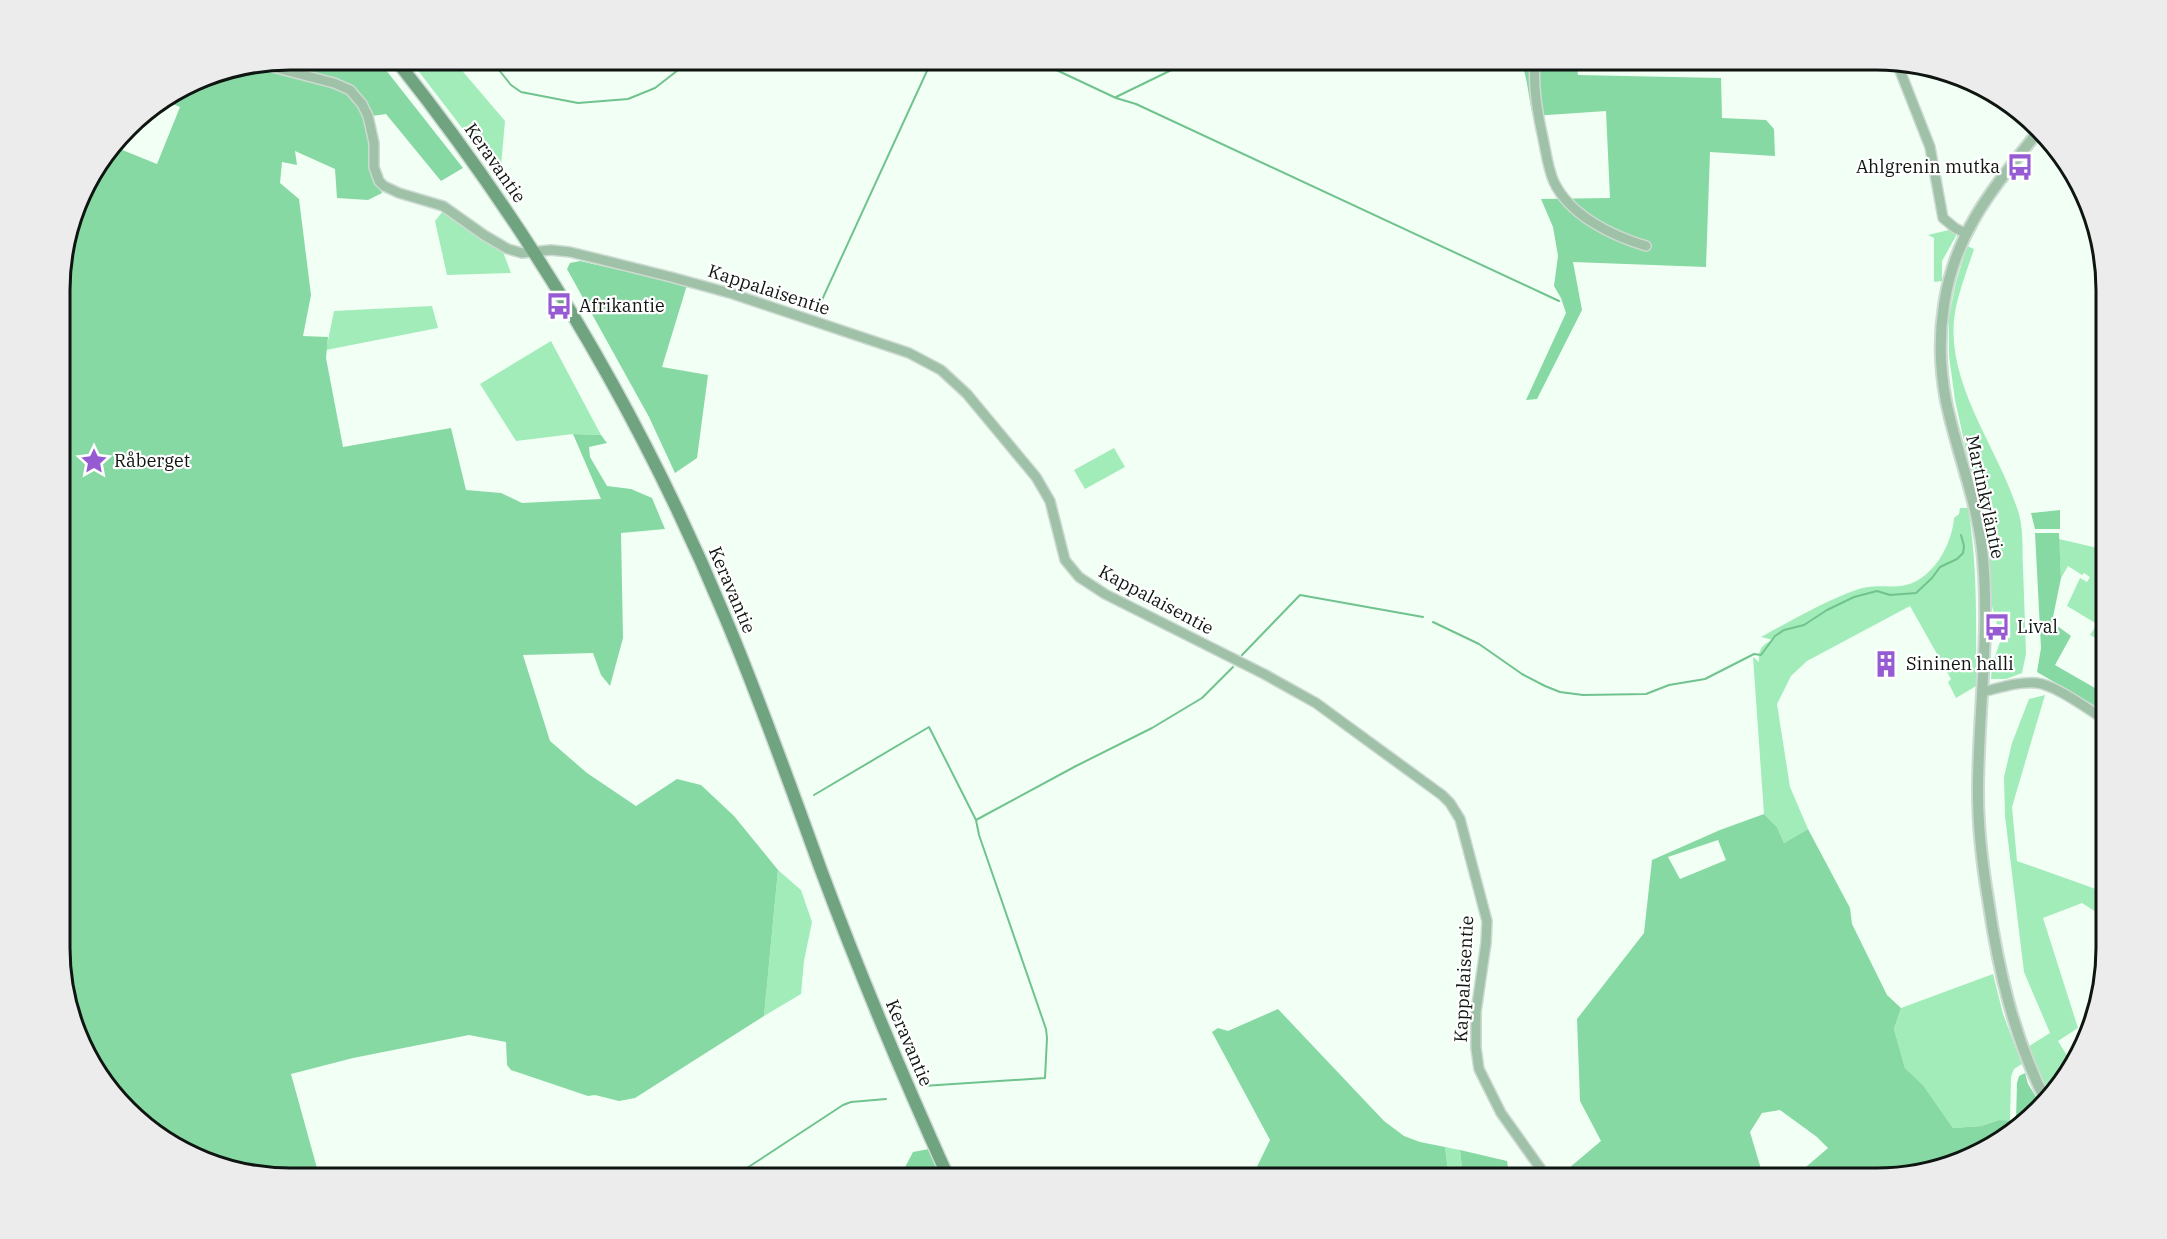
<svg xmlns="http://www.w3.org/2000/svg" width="2167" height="1239" font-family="'IBM Plex Serif',serif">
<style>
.green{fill:#a2ecba}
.forest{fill:#87d9a3;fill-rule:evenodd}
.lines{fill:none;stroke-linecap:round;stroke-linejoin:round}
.stream{stroke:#71c38e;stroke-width:2}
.minor-casing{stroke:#cddad1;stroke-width:12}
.tertiary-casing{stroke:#cddad1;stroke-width:14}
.secondary-casing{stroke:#cddad1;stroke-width:15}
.minor{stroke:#9fc1a8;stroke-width:9}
.tertiary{stroke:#9fc1a8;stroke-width:10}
.secondary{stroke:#70a481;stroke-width:12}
.labels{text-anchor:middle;stroke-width:4.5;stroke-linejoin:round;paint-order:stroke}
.street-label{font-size:18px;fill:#0f1511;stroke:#fff}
.poi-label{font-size:18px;fill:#0f1511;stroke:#fff;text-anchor:start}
.rim{fill:none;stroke:#0f1511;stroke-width:3}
</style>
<rect width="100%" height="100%" fill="#f1fff5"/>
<path class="green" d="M410,60H453L505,121L501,166L496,172Z
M443,211L503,252L511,273L447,275L435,221Z
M1949,230L1954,231L1956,236L1942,261V281L1934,282V238L1928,235Z
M1967,246L1974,249C1967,271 1956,298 1954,320C1948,386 1997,447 2017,508C2024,526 2022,548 2023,567C2024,596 2025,625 2026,654L2022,673L2006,679H1991L1992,665L2001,639L1992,606L1987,545L1955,400L1949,356V316L1956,282Z
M432,306L438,328L326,350L334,311Z
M551,341L601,435L573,434L516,441L480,384Z
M1114,448L1125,467L1085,489L1074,470Z
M1960,508H1968C1978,567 1976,626 1976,686L1956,698L1948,682L1951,679L1910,606L1807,661L1791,676L1777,704L1790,787L1808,829L1784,843L1777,827L1764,814L1753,657L1759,662C1758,650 1762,644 1773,640L1761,637C1792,620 1823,602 1856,590C1875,583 1889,589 1906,585C1934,578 1952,544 1954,518L1959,514Z
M2059,539L2106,550L2107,636L2103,642L2090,635L2097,624L2067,606L2080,578L2087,582L2090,577L2084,573L2082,575L2068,566L2061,578Z
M2045,695L2012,807L2017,861L2107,893V919L2082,903L2043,918L2078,1028L2058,1041L2074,1067L2047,1103L2023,1050L2050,1033L2024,972L2005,816L2004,777L2012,743L2029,699Z
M778,870L801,890L812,922L804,961L801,994L764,1016Z
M1993,974L2003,1014L2022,1064L2014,1069L2011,1077L2010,1121L1999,1120L1981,1126L1953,1128L1923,1085L1905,1068L1894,1029L1901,1008Z
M1445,1147L1460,1150L1463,1179H1449Z"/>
<path class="forest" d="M290,60H378L463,168L441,181L386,114L365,117L371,134L373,172L382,193L368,200L337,198L335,169L295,151L297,165L282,162L280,183L299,199L311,295L303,336L328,337L326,358L343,447L451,428L466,490L501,493L522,503L601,499L573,434L601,435L607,443L589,447L590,457L607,486L631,489L652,498L665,529L621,533L623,638L610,686L601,675L593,653L523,655L550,741L587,773L636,806L677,779L701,785L734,816L778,870L764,1016L635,1098L619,1101L595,1095L588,1096L511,1070L507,1065L506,1042L469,1035L353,1058L291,1074L320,1179H290L230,1171L175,1148L99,1077L62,979V260L84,188L115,147L157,164L180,107L165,101L202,77Z
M1520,60H1576L1578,75L1721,78L1722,118L1766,120L1774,129L1775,156L1710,152L1706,267L1573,262L1582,310L1537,399L1526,400L1566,313L1561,298L1554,286L1558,256L1553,227L1541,199L1610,198L1606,111L1533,116C1528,97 1528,77 1520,60Z
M580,261L687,285L662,367L708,375L697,458L675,473L649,417L567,269L570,263Z
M2060,510V529H2035L2031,513Z
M2035,533H2059L2061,578L2052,622L2071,636L2055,665L2107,695V713L2037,672L2041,648Z
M1764,814L1777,827L1784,843L1808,829L1850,908L1852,924L1887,995L1901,1008L1894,1029L1905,1068L1923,1085L1953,1128L1981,1126L1999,1120L2016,1121L2017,1083L2019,1076L2025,1073L2028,1084L2043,1108L1992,1148L1892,1179H1795L1799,1173L1828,1148L1817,1137L1780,1110L1762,1113L1750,1132L1764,1179H1556L1601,1141L1580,1101L1577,1019L1644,933L1652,860L1720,830ZM1718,840L1726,860L1680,879L1668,857Z
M1278,1009L1384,1121L1404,1136L1420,1142L1445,1147L1449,1179H1251L1270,1140L1212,1032L1218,1028L1228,1031Z
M934,1148L949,1179H899L913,1152Z
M1460,1150L1507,1161L1510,1179H1463Z"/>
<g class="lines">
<path class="stream" d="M491,60L511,85L521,92L578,103L628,99L655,88L691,60
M1035,60L1116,98L1136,104L1559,301
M1116,97L1192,60
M821,302L932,60
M1433,622L1479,644L1522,674L1545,686L1560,692L1583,695L1646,694L1669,685L1705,679L1754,654L1761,655L1775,636L1784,630L1804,625L1827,610L1854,597L1877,591L1890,595L1916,593L1932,578L1940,567L1957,559L1963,553L1964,546L1961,535
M1242,655L1300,595L1423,617
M814,795L929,727L976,820L979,835L1046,1029L1047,1038L1045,1078L923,1086
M976,820L1076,766L1152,728L1202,698L1233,667
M728,1179L747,1168L843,1105L851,1102L886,1099"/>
<defs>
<path id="minor" d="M1535,60C1533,87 1537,111 1543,138C1546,152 1548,169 1554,182C1570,216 1613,236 1646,246
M1897,63L1930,147L1943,218L1955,228L1965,233
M265,65L334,83L350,90L362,104L368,116L374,143V167L379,181L384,186L399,193L443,206L484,235L508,249L522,253L551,250L570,252L671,277L733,294L909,353L941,370L967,394L1036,477L1050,501L1065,560L1079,577L1105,594L1264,674L1316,703L1442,795L1450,803L1460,819L1487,921L1486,943L1476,1012V1048L1479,1069L1501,1113L1548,1179
M1982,692C1999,688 2019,681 2037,683C2056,685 2089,710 2107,721"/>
<path id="tertiary" d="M2037,133C1993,189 1955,231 1944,305C1939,336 1940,370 1946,401C1956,450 1976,498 1982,549C1991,630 1978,711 1978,792C1978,828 1982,863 1988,899C1998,969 2014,1039 2047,1103"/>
<path id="secondary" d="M396,60C531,230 642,417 725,617C760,700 790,785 821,870C860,975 903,1077 949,1179"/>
</defs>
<use href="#minor" class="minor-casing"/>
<use href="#tertiary" class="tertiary-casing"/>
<use href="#secondary" class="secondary-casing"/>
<use href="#minor" class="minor"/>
<use href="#tertiary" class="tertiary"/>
<use href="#secondary" class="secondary"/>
</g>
<defs>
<symbol id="bus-bare" viewBox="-9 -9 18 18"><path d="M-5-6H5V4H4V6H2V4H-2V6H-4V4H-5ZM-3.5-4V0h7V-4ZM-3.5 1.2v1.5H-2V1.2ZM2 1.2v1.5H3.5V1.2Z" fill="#965bd2" stroke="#fff" stroke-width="2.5" paint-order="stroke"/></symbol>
<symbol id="sight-bare" viewBox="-9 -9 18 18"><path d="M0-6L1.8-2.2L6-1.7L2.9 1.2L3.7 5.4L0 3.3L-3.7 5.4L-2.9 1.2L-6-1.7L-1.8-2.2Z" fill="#965bd2" stroke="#fff" stroke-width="2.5" paint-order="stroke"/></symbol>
<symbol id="building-bare" viewBox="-9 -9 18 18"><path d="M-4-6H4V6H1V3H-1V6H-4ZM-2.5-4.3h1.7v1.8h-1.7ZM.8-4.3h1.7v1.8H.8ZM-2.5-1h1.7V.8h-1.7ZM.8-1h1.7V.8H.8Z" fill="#965bd2" stroke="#fff" stroke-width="2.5" paint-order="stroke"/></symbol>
</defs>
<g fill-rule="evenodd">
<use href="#bus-bare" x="2001" y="148" width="38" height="38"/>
<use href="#bus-bare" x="540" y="287" width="38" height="38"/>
<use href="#sight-bare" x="75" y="442" width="38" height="38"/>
<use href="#bus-bare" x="1978" y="608" width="38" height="38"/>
<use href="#building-bare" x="1867" y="645" width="38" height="38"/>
</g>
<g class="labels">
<g class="street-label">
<text transform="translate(495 163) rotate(55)" y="6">Keravantie</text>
<text transform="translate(769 290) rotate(18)" y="6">Kappalaisentie</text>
<text transform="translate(1985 497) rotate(78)" y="6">Martinkyläntie</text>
<text transform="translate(732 590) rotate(67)" y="6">Keravantie</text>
<text transform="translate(1156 600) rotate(28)" y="6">Kappalaisentie</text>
<text transform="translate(1464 979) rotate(-87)" y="6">Kappalaisentie</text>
<text transform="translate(909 1043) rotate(67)" y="6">Keravantie</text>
</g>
<g class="poi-label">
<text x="2000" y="173" text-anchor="end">Ahlgrenin mutka</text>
<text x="579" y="312">Afrikantie</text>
<text x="114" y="467">Råberget</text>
<text x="2017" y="633">Lival</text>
<text x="1906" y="670">Sininen halli</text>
</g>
</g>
<path d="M0 0H2167V1239H0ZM290 70H1876A220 220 0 0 1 2096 290V948A220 220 0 0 1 1876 1168H290A220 220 0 0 1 70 948V290A220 220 0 0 1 290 70Z" fill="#ececec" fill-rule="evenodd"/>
<path class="rim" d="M290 70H1876A220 220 0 0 1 2096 290V948A220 220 0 0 1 1876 1168H290A220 220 0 0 1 70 948V290A220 220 0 0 1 290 70Z"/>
</svg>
